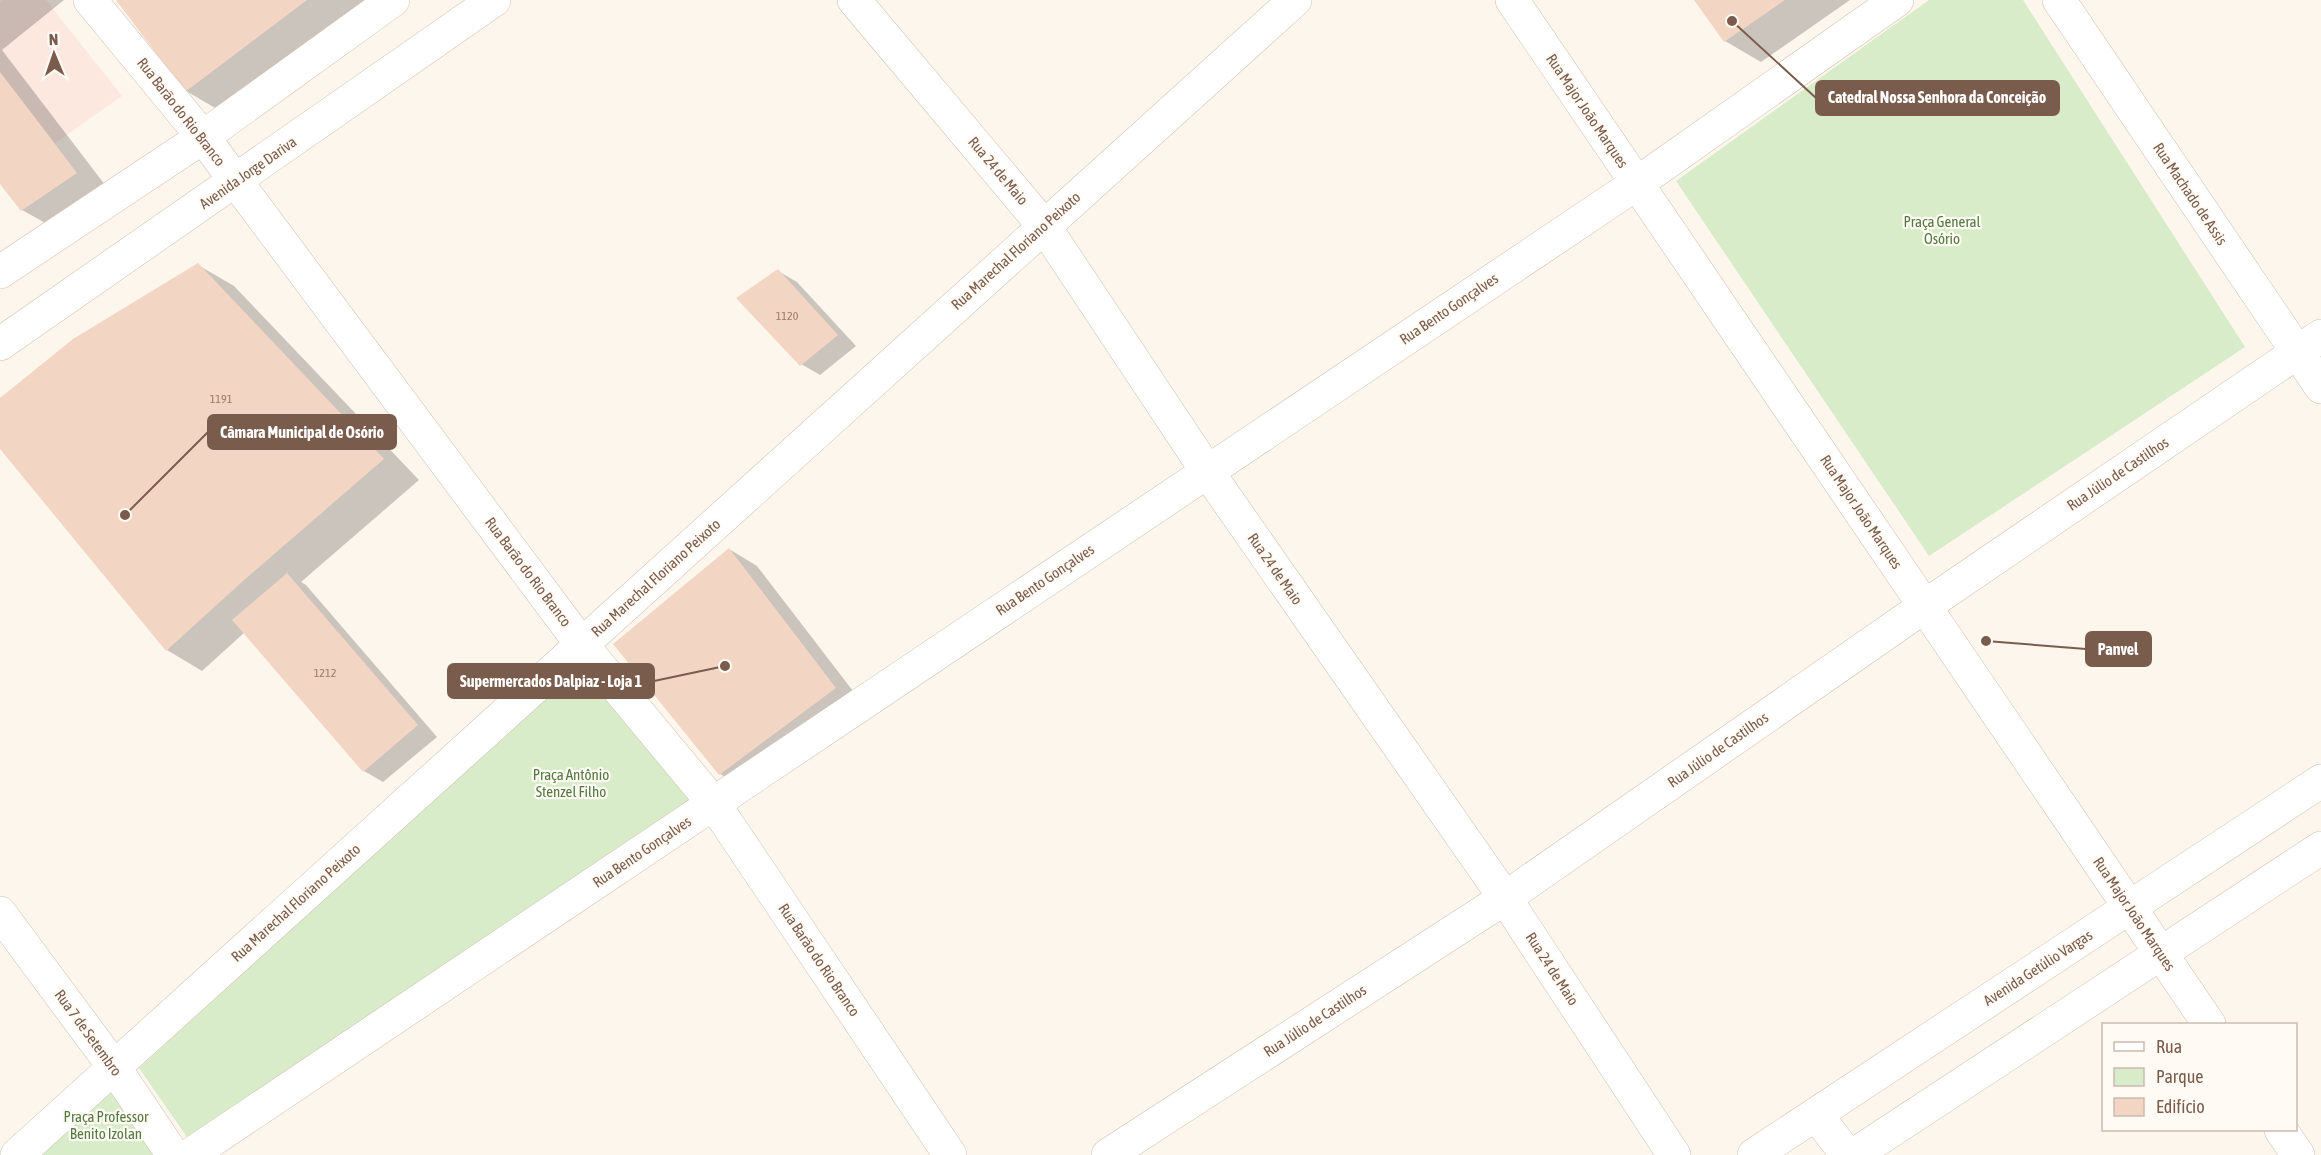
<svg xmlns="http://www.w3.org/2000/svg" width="2321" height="1155" font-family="'Asap Condensed',sans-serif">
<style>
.commercial{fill:#fde8e0}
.green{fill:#d8ecc9}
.shadow{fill:#0003}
.building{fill:#f3d5c3}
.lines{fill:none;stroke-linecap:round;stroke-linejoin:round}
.minor-casing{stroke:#d1beb0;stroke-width:34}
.tertiary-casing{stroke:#d1beb0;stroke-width:34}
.secondary-casing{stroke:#d6c0b0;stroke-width:34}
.minor{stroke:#fff;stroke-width:33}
.tertiary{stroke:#fff;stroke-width:33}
.secondary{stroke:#fff;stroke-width:33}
.labels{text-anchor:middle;stroke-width:4.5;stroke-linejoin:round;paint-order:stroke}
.number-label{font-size:12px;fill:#987a6a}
.street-label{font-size:15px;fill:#7a5c4d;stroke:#fffaf3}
.park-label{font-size:15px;fill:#537a41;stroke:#fffaf3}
.leader{fill:none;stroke:#7a5c4d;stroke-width:2}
.callout-dot{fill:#7a5c4d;stroke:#fffaf3;stroke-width:2}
.callout{fill:#7a5c4d;stroke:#7a5c4d;stroke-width:2}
.callout-label{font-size:16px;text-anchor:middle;font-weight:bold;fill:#fff}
</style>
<rect width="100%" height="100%" fill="#fdf6ec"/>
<path class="commercial" d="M3,0H46L122,96L55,143L0,72V3Z"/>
<path class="green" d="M1929,0H2023L2245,347L1929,556L1676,181Z
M579,666L690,800L189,1140L139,1068Z
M110,1083L158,1155H32Z"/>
<path class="shadow" d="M0,0H64L2,50L112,194L58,230L22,210L0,181Z
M118,0H370L222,112L186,91Z
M1696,0H1850L1761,62L1725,41Z
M198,265L234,286L419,480L301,582L306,585L437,737L383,782L364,771L245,632L202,671L167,650L0,447V400Z
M778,271L797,282L856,346L820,375L801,364Z
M729,549L757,566L863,704L748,790L720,774Z"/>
<path class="building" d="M116,0H307L185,92Z
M1694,0H1785L1724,42Z
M0,72L77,173L21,211L0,184Z
M198,263L384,459L243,581L166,651L0,449V398L73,339Z
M778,269L838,335L800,366L736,298Z
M729,548L836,688L719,775L613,644Z
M287,573L418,725L363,772L232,620Z"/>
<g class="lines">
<defs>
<path id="minor" d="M90,0L203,137L582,645L714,804L950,1155
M854,0L1044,226L1207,471L1505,898L1674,1155
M190,1155L1636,184
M1108,1155L1505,898L1925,606L2321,336"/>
<path id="tertiary" d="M1512,0L2209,1024
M2059,0L2321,387
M1636,184L1897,0
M0,913L114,1067L173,1155
M2281,1130L2298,1155
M17,1155L1295,0"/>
<path id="secondary" d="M0,272L203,137L393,0
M0,344L494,0
M1816,1114L1847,1155
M1754,1155L2321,781
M1854,1155L2321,848"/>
</defs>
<use href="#minor" class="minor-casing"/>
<use href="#tertiary" class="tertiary-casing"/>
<use href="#secondary" class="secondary-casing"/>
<use href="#minor" class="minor"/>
<use href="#tertiary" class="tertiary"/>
<use href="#secondary" class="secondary"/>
</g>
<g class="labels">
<g class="number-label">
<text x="787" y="320">1120</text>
<text x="221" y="403">1191</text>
<text x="325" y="677">1212</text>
</g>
<g class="street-label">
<text transform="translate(1587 111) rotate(56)" y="5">Rua Major João Marques</text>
<text transform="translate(181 112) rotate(52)" y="5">Rua Barão do Rio Branco</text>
<text transform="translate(998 171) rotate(50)" y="5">Rua 24 de Maio</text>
<text transform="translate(248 173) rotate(-35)" y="5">Avenida Jorge Dariva</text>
<text transform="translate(2190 194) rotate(56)" y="5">Rua Machado de Assis</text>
<text transform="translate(1016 251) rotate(-42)" y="5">Rua Marechal Floriano Peixoto</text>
<text transform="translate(1449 309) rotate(-34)" y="5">Rua Bento Gonçalves</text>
<text transform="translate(2118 474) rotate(-34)" y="5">Rua Júlio de Castilhos</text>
<text transform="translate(1861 512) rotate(56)" y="5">Rua Major João Marques</text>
<text transform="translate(1275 569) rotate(55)" y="5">Rua 24 de Maio</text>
<text transform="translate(528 572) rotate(53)" y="5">Rua Barão do Rio Branco</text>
<text transform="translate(656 578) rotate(-42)" y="5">Rua Marechal Floriano Peixoto</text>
<text transform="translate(1045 580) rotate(-34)" y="5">Rua Bento Gonçalves</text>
<text transform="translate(1718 750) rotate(-35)" y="5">Rua Júlio de Castilhos</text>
<text transform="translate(642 852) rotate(-34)" y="5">Rua Bento Gonçalves</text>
<text transform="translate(296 903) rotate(-42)" y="5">Rua Marechal Floriano Peixoto</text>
<text transform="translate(2134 914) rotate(56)" y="5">Rua Major João Marques</text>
<text transform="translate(819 960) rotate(56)" y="5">Rua Barão do Rio Branco</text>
<text transform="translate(2038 968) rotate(-33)" y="5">Avenida Getúlio Vargas</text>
<text transform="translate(1552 969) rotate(57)" y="5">Rua 24 de Maio</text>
<text transform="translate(1315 1021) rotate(-33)" y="5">Rua Júlio de Castilhos</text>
<text transform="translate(88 1033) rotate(54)" y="5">Rua 7 de Setembro</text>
</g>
<g class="park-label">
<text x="1942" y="227">Praça General<tspan x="1942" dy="17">Osório</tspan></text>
<text x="571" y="780">Praça Antônio<tspan x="571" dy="17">Stenzel Filho</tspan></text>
<text x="106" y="1122">Praça Professor<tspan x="106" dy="17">Benito Izolan</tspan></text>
</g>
</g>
<path class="leader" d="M1732 21L1816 98M125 515L208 432M1986 641L2086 649M725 666L654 681"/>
<g class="callout-dot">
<circle cx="1732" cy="21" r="6"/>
<circle cx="125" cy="515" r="6"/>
<circle cx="1986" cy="641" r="6"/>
<circle cx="725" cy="666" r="6"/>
</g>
<g class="callout">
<rect x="1816" y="81" width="243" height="34" rx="6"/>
<rect x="208" y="415" width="188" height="34" rx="6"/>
<rect x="2086" y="632" width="65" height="34" rx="6"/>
<rect x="448" y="664" width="206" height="34" rx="6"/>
</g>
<g class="callout-label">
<text x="1937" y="103">Catedral Nossa Senhora da Conceição</text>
<text x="302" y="438">Câmara Municipal de Osório</text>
<text x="2118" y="655">Panvel</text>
<text x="551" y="687">Supermercados Dalpiaz - Loja 1</text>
</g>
<rect x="2102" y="1023" width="195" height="108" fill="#fffaf3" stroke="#cabbb1" stroke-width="1.5"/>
<rect x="2114" y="1042" width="30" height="9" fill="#ffffff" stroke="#cabbb1" stroke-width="1.5"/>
<text x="2156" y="1053" font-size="18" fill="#7a5c4d">Rua</text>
<rect x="2114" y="1068" width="30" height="18" fill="#d8ecc9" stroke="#cabbb1" stroke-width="1.5"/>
<text x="2156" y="1083" font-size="18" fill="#7a5c4d">Parque</text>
<rect x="2114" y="1098" width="30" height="18" fill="#f3d5c3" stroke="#cabbb1" stroke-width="1.5"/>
<text x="2156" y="1113" font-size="18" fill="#7a5c4d">Edifício</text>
<g transform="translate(54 54) rotate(358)" stroke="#fffaf3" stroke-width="4.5" paint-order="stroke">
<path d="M0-4.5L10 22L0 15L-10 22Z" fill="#7a5c4d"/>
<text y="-9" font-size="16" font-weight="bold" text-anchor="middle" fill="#7a5c4d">N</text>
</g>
</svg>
